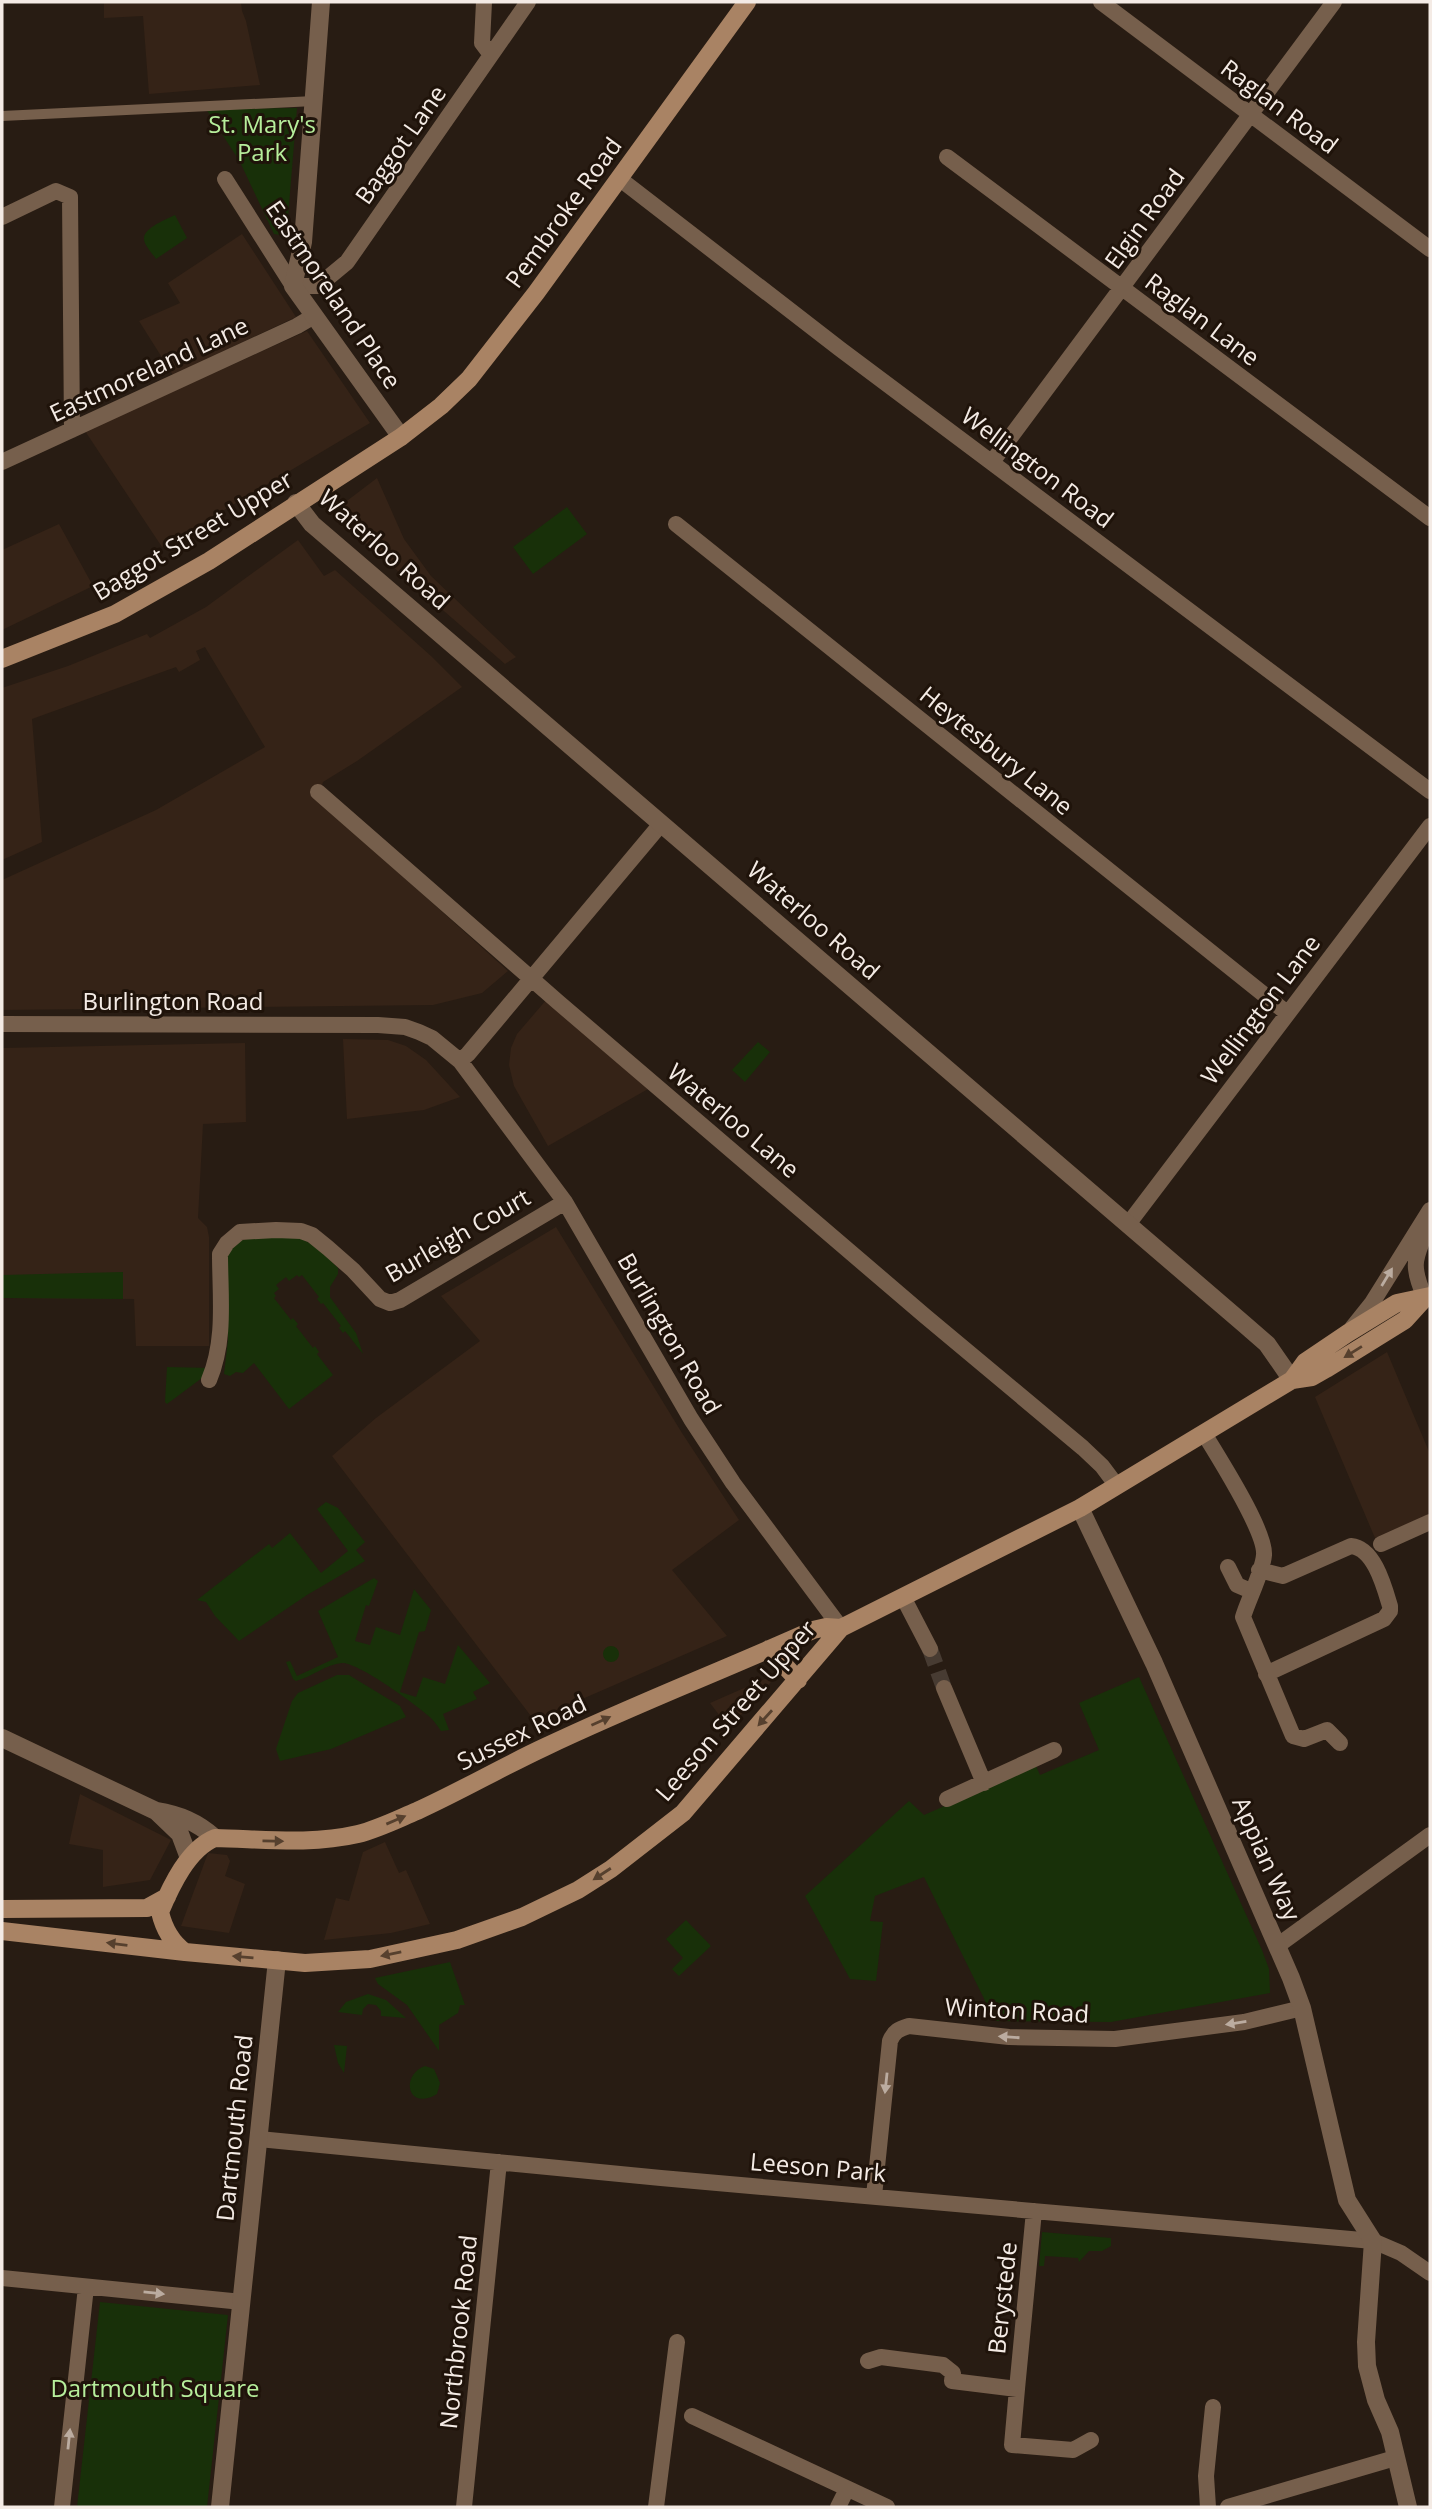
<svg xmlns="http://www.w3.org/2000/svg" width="1432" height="2509" font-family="'Open Sans',sans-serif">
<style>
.built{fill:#352317}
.green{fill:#183009}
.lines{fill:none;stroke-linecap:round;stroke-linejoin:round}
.minor-tunnel{stroke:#473b32;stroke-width:16;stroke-dasharray:16 8;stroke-linecap:butt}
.pedestrian{stroke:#765f4c;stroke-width:10}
.minor{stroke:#765f4c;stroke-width:16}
.tertiary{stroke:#765f4c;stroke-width:18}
.secondary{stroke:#a98364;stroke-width:18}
.oneway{fill:#bbaca0}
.oneway2{fill:#56402e}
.labels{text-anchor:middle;stroke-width:6;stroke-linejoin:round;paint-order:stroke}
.street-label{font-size:24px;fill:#f4ebe5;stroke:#1f130a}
.park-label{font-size:24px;fill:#b6ee9b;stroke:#1f130a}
</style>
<rect width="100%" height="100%" fill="#281c13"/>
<path class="built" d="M104,2H241L242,11L246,21L260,85L149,94L143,16L104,18Z
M242,234L296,317L173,375L139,321L180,303L168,283Z
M307,331L370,423L162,547L85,431Z
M377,478L404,539L431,576L516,657L505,664L331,513Z
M59,524L93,586L2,630V550Z
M298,540L324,576L335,570L431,656L462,687L357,761L323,782L318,800L508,971L482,993L433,1005L2,1010V880L156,810L265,747L205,647L196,651L200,660L179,672L176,667L32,719L42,842L2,860V688L68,666L147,634L150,638L206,607Z
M547,999L648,1089L548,1146L514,1086L509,1065L511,1048L517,1034Z
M343,1039L388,1040L406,1046L426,1060L460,1097L424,1110L347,1119Z
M245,1043L246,1122L203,1124L198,1218L207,1227L209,1237V1346H136L134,1299L2,1298V1048Z
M556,1227L682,1433L739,1520L672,1570L727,1636L534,1720L332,1456L376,1418L480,1341L441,1296Z
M1387,1352L1430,1454V1514L1375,1538L1315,1397Z
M767,1678L771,1682L729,1728L710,1703Z
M80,1794L171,1840L150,1880L103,1887V1850L69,1844Z
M385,1842L399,1873L406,1870L430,1924L391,1933L324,1940L336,1898L349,1901L363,1852Z
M208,1853L227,1855L230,1861L225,1876L245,1884L229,1933L181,1926Z"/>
<path class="green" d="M297,108L287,229L281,235L274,234L240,162L206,109Z
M175,215L187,238L156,259C152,253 144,245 144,239C143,228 167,219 175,215Z
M567,507L587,534L533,574L513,547Z
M758,1042L770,1052L745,1082L732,1070Z
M296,1236L317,1247L338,1268V1274L330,1287V1297L356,1333L363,1354L345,1331L343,1333L339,1328L341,1326L323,1303L321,1304L317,1299L319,1297L302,1275L299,1277L297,1275L289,1281L286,1277L276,1285L279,1289L274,1293L276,1296L274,1298L291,1320L293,1318L298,1324L296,1326L313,1348L315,1346L319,1352L317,1354L333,1375L289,1409L254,1363L243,1373L236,1372L230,1376L224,1374L228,1340L226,1265V1255L239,1241L247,1239Z
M123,1272V1299L2,1298V1275Z
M167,1367L211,1368L206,1375L167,1404L165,1402Z
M326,1502L338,1508L365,1542L356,1550L365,1561L307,1595L239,1641L215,1616L206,1602L197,1600L269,1544L272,1548L290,1533L321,1573L348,1551L317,1509Z
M374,1578L378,1581L369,1606L366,1605L355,1641L370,1645L376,1627L400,1635L414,1589L431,1610L425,1631L419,1632L400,1692L416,1697L423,1677L445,1684L458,1645L490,1683L473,1692L477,1699L443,1714L449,1730L441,1731C438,1727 435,1722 431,1718C418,1706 358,1662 342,1663C326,1664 312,1677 296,1681L293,1679L286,1662L290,1661L297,1676L338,1657L318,1611Z
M603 1654a8 8 0 1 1 16 0a8 8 0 1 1-16 0Z
M337,1675H349L357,1680L400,1706L406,1717L331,1749L280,1761L276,1749L292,1701L298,1693Z
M1139,1677L1262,1950L1269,1969L1270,1993L1111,2022L995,2021L924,1877L875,1896L870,1921L883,1922L876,1981L850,1979L805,1896L909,1801L924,1815L1036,1766L1040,1775L1099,1750L1079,1703Z
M686,1920L711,1946L679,1976L672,1969L683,1958L666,1939Z
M450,1962L465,2005H460L458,2013L439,2025V2051L407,2005L378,1984L375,1978Z
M368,1994L386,2000L406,2018L381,2016V2011L376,2005L368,2004L363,2009L362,2015L338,2012L346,2002Z
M334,2045L347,2046L344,2073L338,2063Z
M425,2066L434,2069L440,2083L437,2094C407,2112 400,2075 425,2066Z
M1042,2232L1111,2238V2246L1102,2251H1089L1079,2262L1078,2258L1045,2256L1044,2266H1039Z
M100,2302L228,2315L207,2507H77Z"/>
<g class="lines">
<path class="minor-tunnel" d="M930,1649L944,1688"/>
<path class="pedestrian" d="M2,116L314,101"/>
<path class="minor" d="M484,2L482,43L491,55
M1101,2L1430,249
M947,157L1430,518
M225,179L293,286H318L347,262L528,2
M620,179L840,349L1430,791
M2,217L56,191L70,197L72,430
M2,462L297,326L314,316
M992,462L1334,2
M676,524L1287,1013
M318,792L558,1002L925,1316L1083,1448L1102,1466L1117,1486
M2,1024L378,1025L405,1027L419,1032L432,1038L460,1061L565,1202L691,1419L733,1483L841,1628
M460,1061L468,1054L661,824
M1129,1223L1430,826
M1425,1298C1407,1257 1419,1257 1430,1219
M1352,1328L1372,1303L1430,1210
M209,1380C226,1340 220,1296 220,1254L227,1243L240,1232L276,1230L301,1231L312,1235L328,1248L353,1270L380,1299L390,1303L400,1300L565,1202
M1205,1435C1218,1457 1266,1531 1264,1555C1263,1571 1248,1600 1243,1617L1293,1736L1304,1739L1327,1730L1340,1743
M1381,1544L1430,1522
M1228,1567L1237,1585L1251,1591
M1259,1570L1283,1576L1351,1546C1374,1548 1384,1586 1390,1606V1611L1384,1619L1266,1674
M903,1597L930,1649
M944,1688L984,1783
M947,1799L1054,1750
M1277,1946L1430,1835
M259,2139L661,2178L1373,2241L1401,2253L1430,2273
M874,2196L890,2041C894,2031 899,2029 909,2026L1009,2037L1115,2039L1244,2022L1302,2008
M2,2278L242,2302
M868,2361L881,2357L943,2365L953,2373L952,2381L1017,2389L1034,2211
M1017,2389L1012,2445L1073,2450L1091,2440
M692,2416L887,2507
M62,2507L86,2287
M464,2507L499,2162
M656,2507L677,2342
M838,2507L847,2489
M1208,2507L1206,2476L1213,2407
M1228,2507L1395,2458"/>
<path class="tertiary" d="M321,2L303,242L293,286L401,437
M296,503L312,524L1244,1324L1267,1344L1292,1380
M1080,1508L1154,1663L1291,1978L1302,2008L1347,2200L1373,2241L1366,2342L1367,2366L1376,2400L1390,2432L1408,2507
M2,1738L156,1811C180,1815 197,1822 215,1838
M156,1811L180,1834L189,1858
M220,2507L277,1960"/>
<path class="secondary" d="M2,659L115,614L209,561L401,437L441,406L469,379L536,293L747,2
M1292,1380L1305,1362L1348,1333L1397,1303L1430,1296
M769,1649L798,1680
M2,1909L147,1908L167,1897
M2,1931L185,1952L305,1963L370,1959L457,1940L522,1917L578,1890L611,1869L683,1813L841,1628L1080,1508L1292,1380L1312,1377L1326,1369L1405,1320L1425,1298
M185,1952C171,1942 164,1929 160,1912C171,1886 188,1849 215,1838C263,1839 311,1845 358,1834C378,1829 398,1819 417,1811C461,1791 502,1767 545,1747C633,1705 724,1670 813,1630L826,1627L841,1628"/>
</g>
<defs><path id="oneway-solid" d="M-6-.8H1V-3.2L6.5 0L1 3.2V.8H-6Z" transform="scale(1.75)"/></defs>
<g class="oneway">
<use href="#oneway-solid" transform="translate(1387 1277) rotate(-59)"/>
<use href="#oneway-solid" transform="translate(1236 2023) rotate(171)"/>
<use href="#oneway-solid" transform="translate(1009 2037) rotate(-176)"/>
<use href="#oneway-solid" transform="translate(886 2083) rotate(96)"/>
<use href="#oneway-solid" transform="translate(154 2293) rotate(6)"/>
<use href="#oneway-solid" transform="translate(69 2439) rotate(-84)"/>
</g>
<g class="oneway2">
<use href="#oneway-solid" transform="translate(1353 1352) rotate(148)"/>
<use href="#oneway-solid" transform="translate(765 1718) rotate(132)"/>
<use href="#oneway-solid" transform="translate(601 1721) rotate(-24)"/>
<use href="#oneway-solid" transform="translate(396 1820) rotate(-23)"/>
<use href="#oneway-solid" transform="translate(273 1841) rotate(1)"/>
<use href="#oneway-solid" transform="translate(602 1874) rotate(147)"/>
<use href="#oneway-solid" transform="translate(117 1944) rotate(-173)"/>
<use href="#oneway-solid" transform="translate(391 1954) rotate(168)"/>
<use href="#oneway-solid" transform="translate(243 1957) rotate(-175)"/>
</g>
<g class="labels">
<g class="street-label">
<text transform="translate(1279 107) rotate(37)" y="8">Raglan Road</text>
<text transform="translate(401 145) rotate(-55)" y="8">Baggot Lane</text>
<text transform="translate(564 213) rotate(-54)" y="8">Pembroke Road</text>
<text transform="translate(1145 219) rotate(-54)" y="8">Elgin Road</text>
<text transform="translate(333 295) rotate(56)" y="8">Eastmoreland Place</text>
<text transform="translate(1202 320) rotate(37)" y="8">Raglan Lane</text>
<text transform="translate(149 370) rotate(-25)" y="8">Eastmoreland Lane</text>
<text transform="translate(1037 468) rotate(37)" y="8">Wellington Road</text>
<text transform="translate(193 536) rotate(-31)" y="8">Baggot Street Upper</text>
<text transform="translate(384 550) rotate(42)" y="8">Waterloo Road</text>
<text transform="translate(996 751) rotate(39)" y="8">Heytesbury Lane</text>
<text transform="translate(813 921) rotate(41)" y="8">Waterloo Road</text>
<text x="173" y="1010">Burlington Road</text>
<text transform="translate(1261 1010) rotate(-53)" y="8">Wellington Lane</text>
<text transform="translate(733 1121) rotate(40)" y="8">Waterloo Lane</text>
<text transform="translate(458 1236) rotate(-30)" y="8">Burleigh Court</text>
<text transform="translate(669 1334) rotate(60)" y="8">Burlington Road</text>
<text transform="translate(736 1711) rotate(-49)" y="8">Leeson Street Upper</text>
<text transform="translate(522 1733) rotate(-26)" y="8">Sussex Road</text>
<text transform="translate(1266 1859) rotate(66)" y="8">Appian Way</text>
<text transform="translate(1017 2011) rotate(3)" y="8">Winton Road</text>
<text transform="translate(235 2128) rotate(-84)" y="8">Dartmouth Road</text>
<text transform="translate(818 2168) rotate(5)" y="8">Leeson Park</text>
<text transform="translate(1003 2298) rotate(-84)" y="8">Berystede</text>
<text transform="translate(459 2332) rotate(-84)" y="8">Northbrook Road</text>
</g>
<g class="park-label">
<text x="262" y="133">St. Mary's<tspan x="262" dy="28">Park</tspan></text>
<text x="155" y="2397">Dartmouth Square</text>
</g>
</g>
<rect width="1432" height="2509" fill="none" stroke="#f4ebe5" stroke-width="7"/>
</svg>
